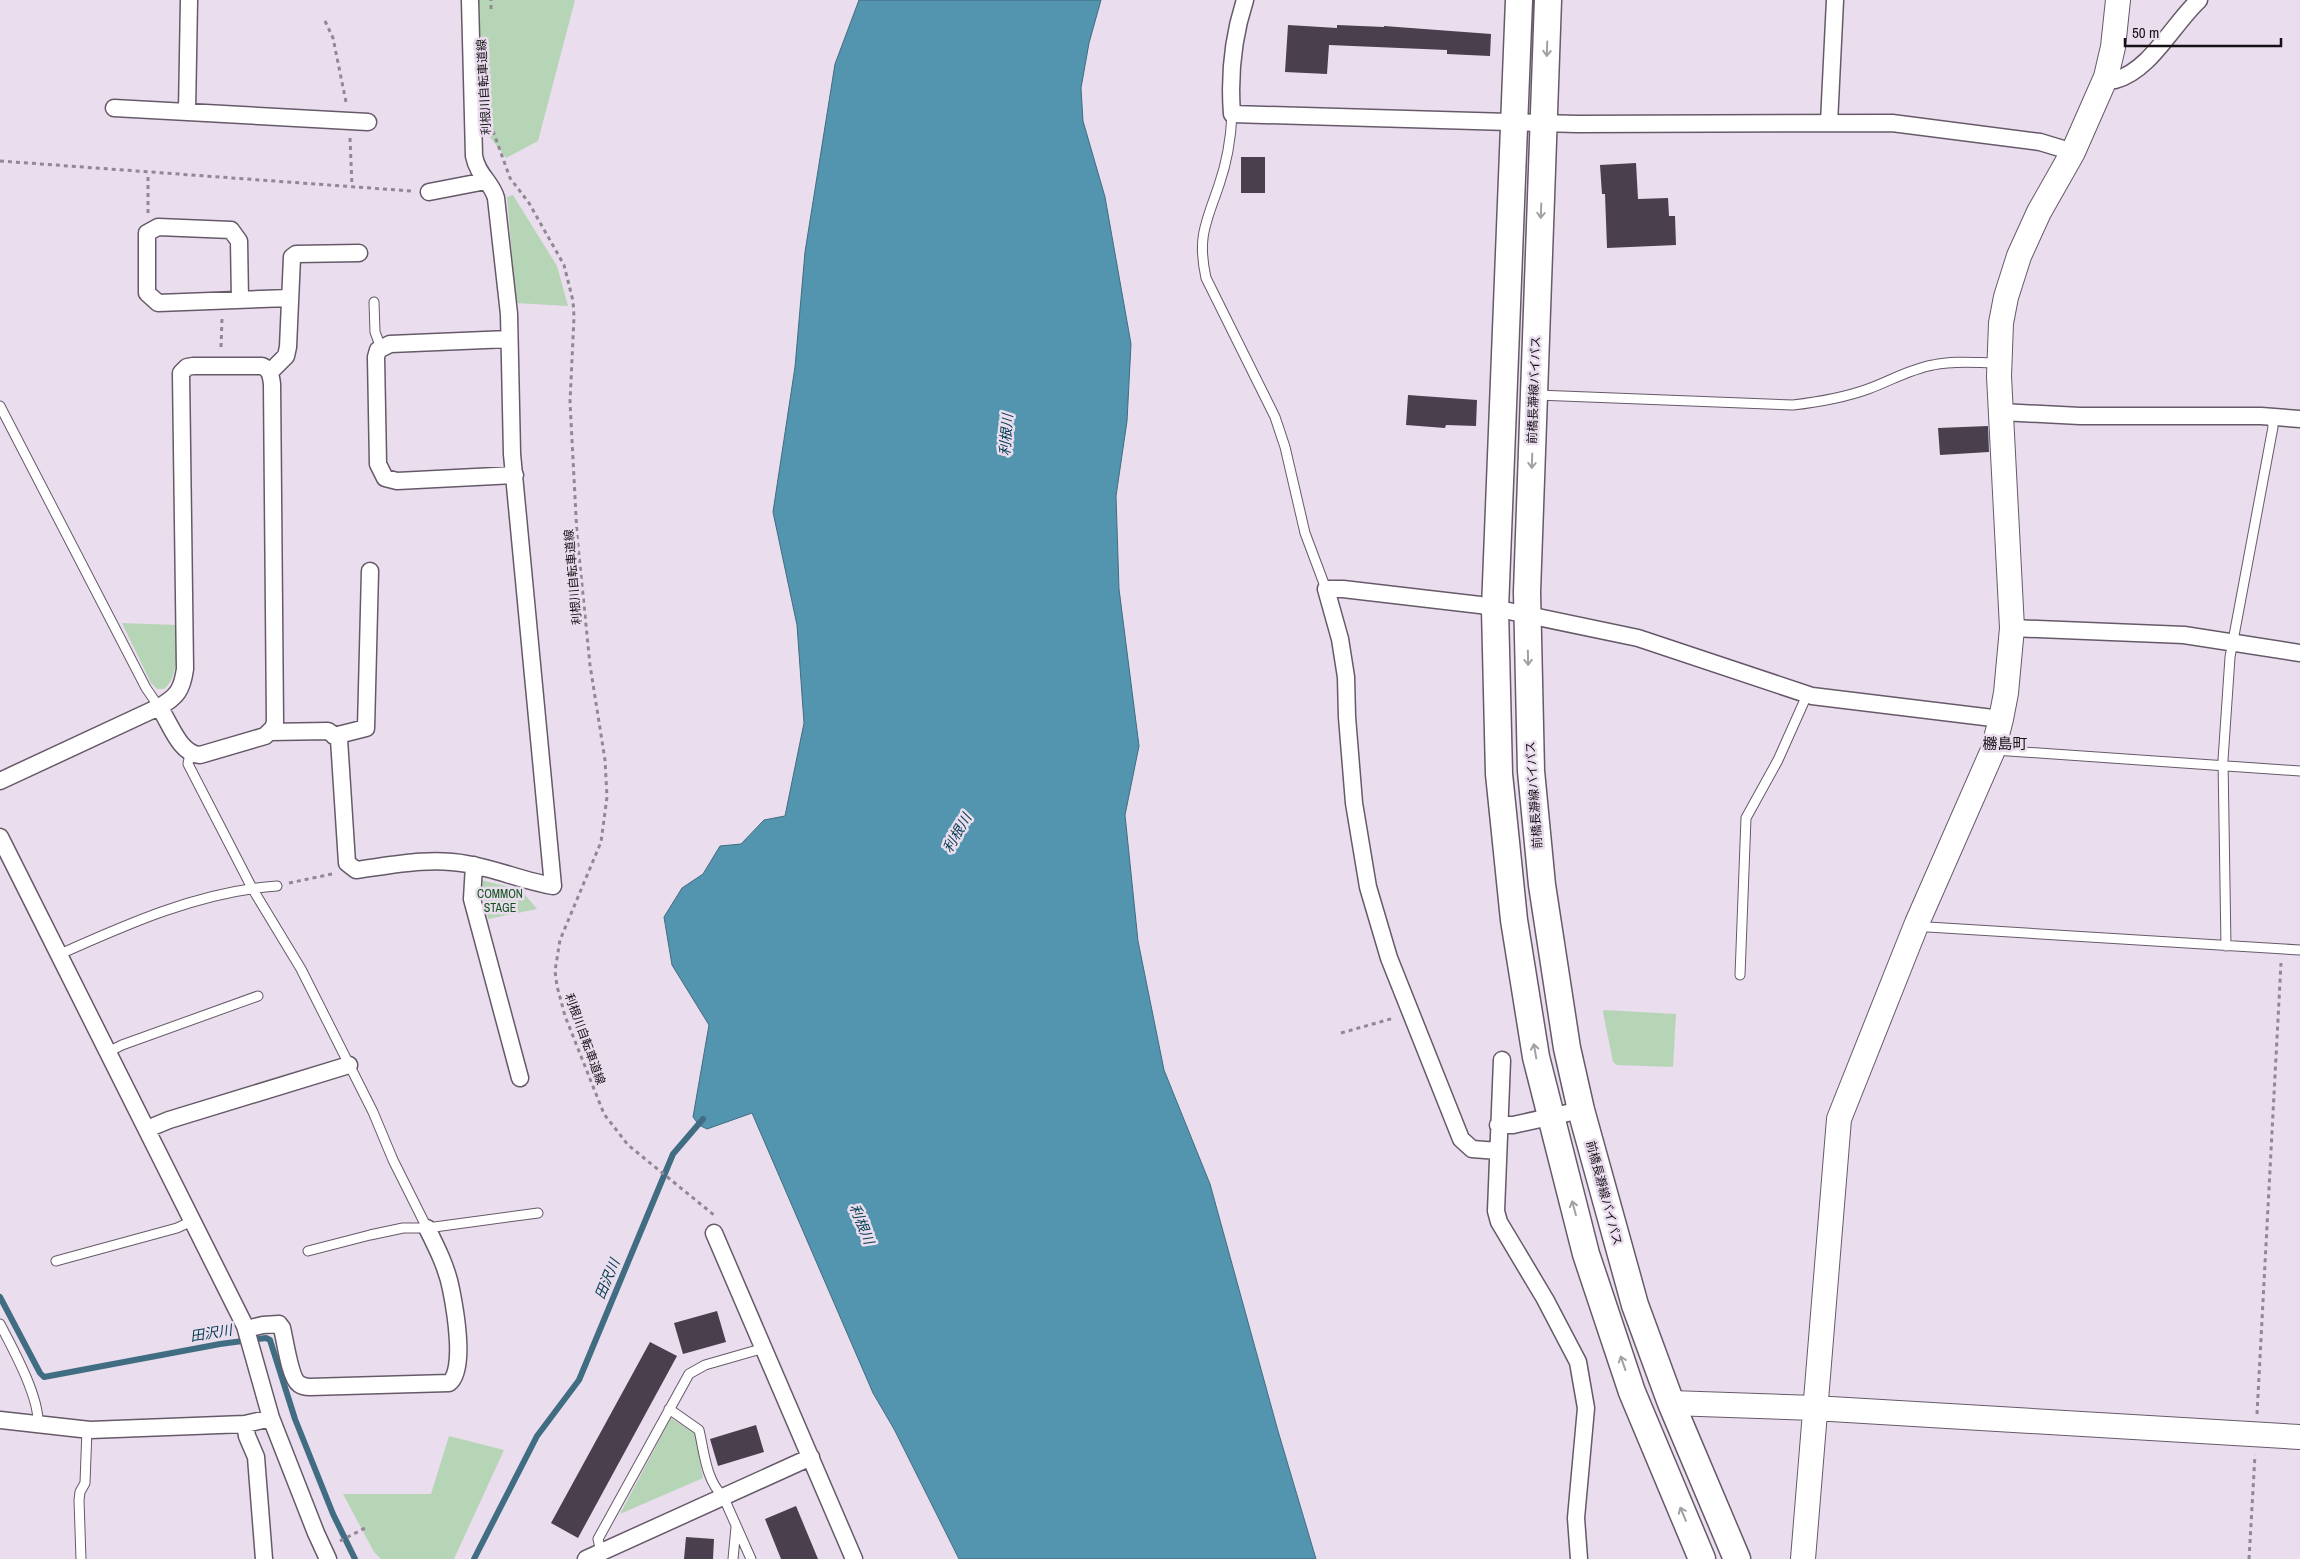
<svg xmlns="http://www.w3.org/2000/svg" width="2300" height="1559" font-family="'Archivo Narrow','Noto Sans JP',sans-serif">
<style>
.green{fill:#b6d5b6}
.water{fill:#5394af;stroke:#406d81}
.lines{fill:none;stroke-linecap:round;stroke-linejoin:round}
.stream{stroke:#406d81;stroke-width:6}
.building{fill:#4a3f4d}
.lane-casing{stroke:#665a69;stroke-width:11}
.street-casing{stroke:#665a69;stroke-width:19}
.secondary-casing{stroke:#665a69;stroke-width:26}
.primary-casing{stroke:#665a69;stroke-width:29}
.path{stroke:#918894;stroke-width:3;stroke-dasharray:4 4;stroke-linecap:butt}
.lane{stroke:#fff;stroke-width:9}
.street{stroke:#fff;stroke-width:16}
.secondary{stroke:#fff;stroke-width:24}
.primary{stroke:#fff;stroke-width:26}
.oneway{stroke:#a1a0a2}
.labels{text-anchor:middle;stroke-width:5;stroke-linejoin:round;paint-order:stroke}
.street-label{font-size:12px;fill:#151116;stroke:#eaddee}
.park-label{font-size:12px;fill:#13541d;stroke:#eaddee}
.water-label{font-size:14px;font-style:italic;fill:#003b4e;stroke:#eaddee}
.quarter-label{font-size:15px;fill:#151116;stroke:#eaddee}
</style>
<rect width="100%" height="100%" fill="#eaddee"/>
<path class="green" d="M479,0H575L538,141L506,158L483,128Z
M513,195L557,266L568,306L516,303L507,197Z
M122,623L175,625C175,644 181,675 164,689H157L151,683Z
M481,880L521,890L537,909L488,919Z
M1604,1010L1676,1014L1673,1067L1617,1065L1613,1062L1603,1012Z
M671,1418L696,1434L703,1478L620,1514Z
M449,1436L504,1450L454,1559H381L374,1552L343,1494H431Z"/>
<path class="water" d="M859,0H1101L1089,43L1081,88L1083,121L1105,197L1131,344L1127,421L1116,496L1119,589L1139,746L1125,815L1138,941L1164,1070L1210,1184L1278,1431L1316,1559H959L894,1429L873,1393L752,1113L707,1129L699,1125L693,1117L709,1025L672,965L664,917L682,888L703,874L720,846L741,844L764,820L785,816L804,723L797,625L773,512L795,367L805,252L835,64Z"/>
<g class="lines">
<path class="stream" d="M0,1297L40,1373L44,1377L220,1344L266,1338L270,1340L295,1419L333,1514L355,1559
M474,1559L537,1436L579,1380L673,1154L703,1119"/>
</g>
<path class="building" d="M1288,25L1337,28V25L1384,27V26L1491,34L1490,56L1447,54V50L1329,45L1327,74L1285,72Z
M1241,157H1265V193H1241Z
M1636,163L1638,199L1668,198L1669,216H1675L1676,245L1607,248L1605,194H1602L1600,165Z
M1408,395L1477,400L1476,426L1446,425L1445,428L1406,425Z
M1988,426L1989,452L1940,455L1938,428Z
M717,1311L726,1342L683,1354L674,1323Z
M650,1342L677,1356L578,1538L551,1523Z
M756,1425L764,1452L718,1466L710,1439Z
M796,1506L818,1559H781L765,1519Z
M686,1537L714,1539L713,1559H684Z"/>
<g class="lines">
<defs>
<path id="lane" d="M1232,114C1231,138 1227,162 1219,185C1206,223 1197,237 1206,278L1275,417L1285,447L1305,533L1326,589
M374,302L375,332L381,348
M1537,395L1793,405C1819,402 1843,398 1868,389C1890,381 1910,369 1933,365C1955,360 1977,363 1999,363
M0,406L146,688L159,707
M1994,750L2300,771
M190,753L188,764L252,888L301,969L373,1112L393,1160L427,1228
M1917,923L1928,927L2300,950
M2226,946L2223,760L2230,657L2273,427L2272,416
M58,955C127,924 201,891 277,886
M1740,975L1746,818L1778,760L1807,695
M108,1052L122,1045L258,996
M308,1251L370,1235L403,1228H427L538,1213
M56,1261L177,1228L192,1221
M0,1324C13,1349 40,1398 38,1425
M669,1409L699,1430C704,1451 706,1481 723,1496L751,1559
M601,1552L598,1539L689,1374L705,1365L764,1348
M81,1559L79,1500L80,1492L85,1483L87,1429
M733,1559L736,1527"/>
<path id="street" d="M1245,0C1233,37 1229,75 1232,114L1577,124L1892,123L2040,142L2073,152
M2106,77L2115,80C2150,71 2173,24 2199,0
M114,108L368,122
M187,111L189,0
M1829,123L1835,0
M429,192L486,181
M240,300L239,241L231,230L158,227L147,233V293L158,303L289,298
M509,339L390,344L378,350L376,357L378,464L385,478L397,481L515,475
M270,372L286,356L288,347L292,257L296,254L359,253
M2001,412L2080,416H2261L2300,419
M2012,628L2184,635L2300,653
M269,732L328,731L339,739L347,863L356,870C393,865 430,857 467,864C497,869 523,881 553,886L512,454L509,314L496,198C491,181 478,176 474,156L470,0
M334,736L366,728L370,571
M0,781L159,707C177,697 182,690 185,669L181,373L187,367L193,366H262C270,369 271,376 272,384L275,722L273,728L265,736L200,755C179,754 170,722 159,707
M0,837L245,1326L271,1418L316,1533L328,1559
M474,865L472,899L520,1078
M1502,1060L1496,1211L1499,1222L1545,1299L1578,1362L1586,1408L1576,1518L1579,1559
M1498,1125H1513L1581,1110
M147,1129L169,1120L349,1065
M1498,1151L1472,1149L1461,1139L1389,958L1368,887L1354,803L1347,717L1346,677L1340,639L1326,589H1343L1480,605L1638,638L1812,696L2001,719
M714,1233L854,1559
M246,1329L263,1325L279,1324L282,1328C285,1340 290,1378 299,1384C302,1386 307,1387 310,1387L449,1383C466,1371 455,1309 451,1289C447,1268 437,1248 427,1228
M0,1420L90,1430L245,1424L271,1418
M245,1424L247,1436L256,1457L264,1559
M586,1559L811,1457"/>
<path id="secondary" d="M1671,1403L1814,1408L2300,1437
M1803,1559L1839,1119L1917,923L1993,750L2001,719L2006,693L2012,628L1999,376L2001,323L2006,297L2019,256L2039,212L2073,152L2106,77L2113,47L2118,0"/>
<path id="primary" d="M1519,0L1495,609L1499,774L1514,920L1536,1057L1586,1254L1632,1392L1702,1559
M1548,0L1527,592L1531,771L1542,885L1567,1048L1581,1110L1635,1305L1671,1403L1737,1559"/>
</defs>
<use href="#lane" class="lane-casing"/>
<use href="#street" class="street-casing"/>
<use href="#secondary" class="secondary-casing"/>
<use href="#primary" class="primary-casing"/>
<path class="path" d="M491,9V0
M325,21L333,38L346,102
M493,131L510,178L529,203L564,265L573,301L574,317L570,402L577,535L590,665L605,760L607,797L601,842L560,940L555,971L557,986L565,1016L604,1114L628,1145L714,1215
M350,138L352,186
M0,161L411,191
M148,213V173
M221,347L222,319
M289,883L332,874
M1341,1033L1394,1018
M2257,1414L2281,963
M340,1541L367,1527
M2249,1559L2255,1455"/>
<use href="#lane" class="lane"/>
<use href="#street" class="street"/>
<use href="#secondary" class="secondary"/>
<use href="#primary" class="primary"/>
</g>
<defs><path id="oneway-shaft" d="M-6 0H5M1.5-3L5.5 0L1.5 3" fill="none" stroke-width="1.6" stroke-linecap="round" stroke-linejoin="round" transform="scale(1.25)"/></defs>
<g class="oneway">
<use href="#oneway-shaft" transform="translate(1547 49) rotate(92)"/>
<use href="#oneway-shaft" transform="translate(1541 211) rotate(92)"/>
<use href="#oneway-shaft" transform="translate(1532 461) rotate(92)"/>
<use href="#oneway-shaft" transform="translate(1528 658) rotate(89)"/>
<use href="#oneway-shaft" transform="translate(1535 1051) rotate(-100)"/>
<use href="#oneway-shaft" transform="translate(1574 1208) rotate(-105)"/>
<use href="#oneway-shaft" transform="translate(1623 1363) rotate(-109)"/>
<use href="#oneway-shaft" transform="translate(1683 1514) rotate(-113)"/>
</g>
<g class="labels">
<g class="street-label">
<text transform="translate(484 87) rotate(-93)" y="4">利根川自転車道線</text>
<text transform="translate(1534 390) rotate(-88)" y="4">前橋長瀞線バイパス</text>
<text transform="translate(573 577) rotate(-95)" y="4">利根川自転車道線</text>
<text transform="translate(1534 795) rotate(-94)" y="4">前橋長瀞線バイパス</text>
<text transform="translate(585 1039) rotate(70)" y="4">利根川自転車道線</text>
<text transform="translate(1604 1193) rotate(75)" y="4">前橋長瀞線バイパス</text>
</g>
<g class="park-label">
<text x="500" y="898">COMMON<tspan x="500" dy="14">STAGE</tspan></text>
</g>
<g class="water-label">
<text transform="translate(1006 435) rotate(-86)" y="5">利根川</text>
<text transform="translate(957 833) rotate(-60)" y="5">利根川</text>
<text transform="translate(862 1224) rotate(68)" y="5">利根川</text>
<text transform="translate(607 1279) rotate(-67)" y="5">田沢川</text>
<text transform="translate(211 1333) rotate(-9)" y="5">田沢川</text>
</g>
<g class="quarter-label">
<text x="2005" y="749">橳島町</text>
</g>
</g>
<path d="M2125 38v8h156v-8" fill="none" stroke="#151116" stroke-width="2.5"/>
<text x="2132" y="38" font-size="15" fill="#151116" stroke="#eaddee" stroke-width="4" paint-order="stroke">50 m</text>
</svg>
